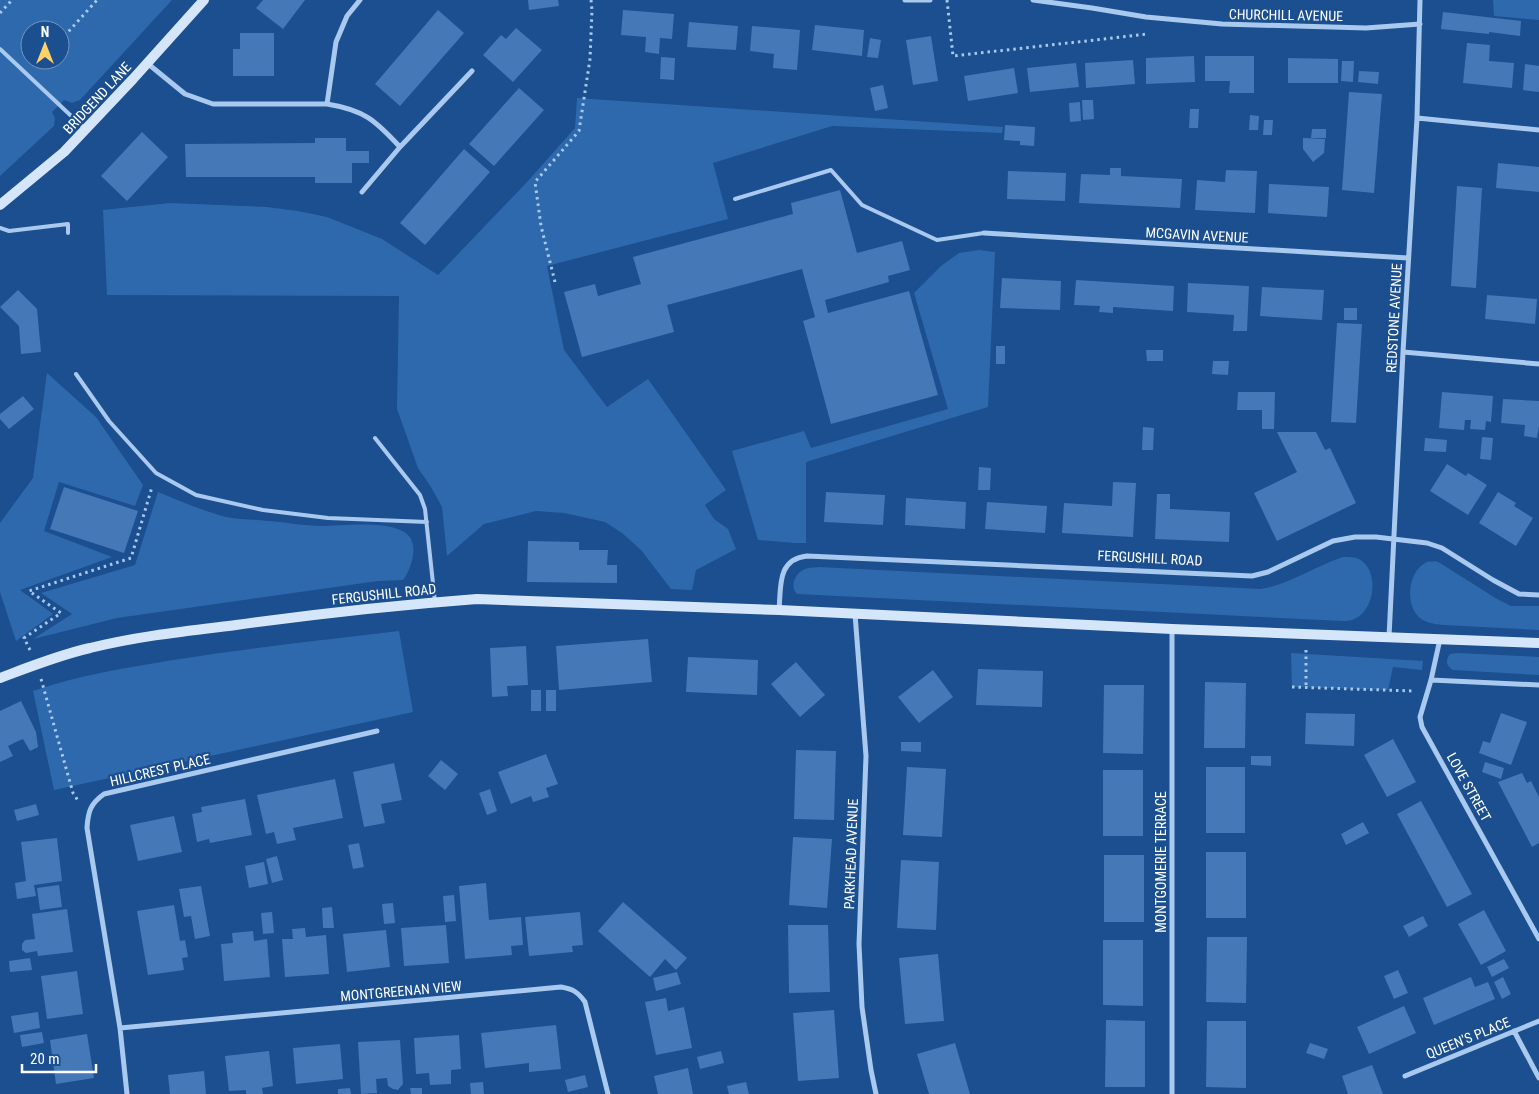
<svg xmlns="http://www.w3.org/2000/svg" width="1539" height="1094" font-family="'Roboto Condensed',sans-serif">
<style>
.green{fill:#2e69ad;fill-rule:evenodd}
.building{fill:#4478b7}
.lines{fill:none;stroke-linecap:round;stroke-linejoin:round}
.path{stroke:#a9c9ee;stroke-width:3;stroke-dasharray:2.5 4;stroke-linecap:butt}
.lane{stroke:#a9c9ee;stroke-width:4}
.street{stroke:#a9c9ee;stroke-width:5}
.secondary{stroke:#d6e6fa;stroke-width:10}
.labels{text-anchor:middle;stroke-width:4.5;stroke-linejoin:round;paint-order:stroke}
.street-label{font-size:14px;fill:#fff;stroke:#1b4f8f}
</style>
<rect width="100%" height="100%" fill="#1b4f8f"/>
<path class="green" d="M0,0H172L80,100L72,103L64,100L52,112L55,118L54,126L0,176ZM30,30H60V60H30Z
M1493,0H1539V20L1494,16Z
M577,98L1003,127L1002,133L832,126L713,163L728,219L547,266L564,350L607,407L648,379L726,490L705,505L714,519L728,529L736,549L696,570L692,590L671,589L641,550L622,533L605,522L564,513L536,511L484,524L447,556L442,507L431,487L418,468L397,409L399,296L107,295L103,210L170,203L267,207L298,211L327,217L382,239L438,275L528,181L575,128Z
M979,250L995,252L988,407L806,462V543H795L758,540L732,451L804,431L811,448L948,409L914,293L941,266L959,253Z
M47,373L96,417L143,485L135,506L59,482L44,531L112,557L20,590L53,614L16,641L0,592V523L33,478Z
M158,492C180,501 203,511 226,517C240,520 254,519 268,521C286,522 304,526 321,526C343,526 391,519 408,535C419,545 411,570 403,580L378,581L117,618L33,639L72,614L41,593L135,565Z
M1343,557C1349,557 1354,557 1359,559C1380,570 1375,611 1354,619C1351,621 1346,621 1342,621L797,594C790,587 794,575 803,570C808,567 814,568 819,567L1260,589C1289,585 1315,566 1343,557Z
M1435,561L1440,563L1497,599L1511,606H1539V630L1443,625C1435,624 1426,623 1420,618C1404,605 1408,570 1427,562C1430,561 1432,562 1435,561Z
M399,631L413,712L54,790L33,691C79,675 126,668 173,660C248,648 324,640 399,631Z
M1291,653L1423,661L1422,670L1393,667L1388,690L1292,687Z
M1457,653L1539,657V675L1453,670C1446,666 1445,661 1450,654Z"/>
<path class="building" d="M263,0H305L283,29L256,8Z
M528,0H558L559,6L529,10Z
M438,10L464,33L400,106L375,84Z
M623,10L674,14L672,39L660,38L659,54L645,52L646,37L621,35Z
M1443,12L1521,21L1520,36L1489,32V34L1441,29Z
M689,22L738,26L736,50L687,47Z
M815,25L864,30L862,56L812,50Z
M752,26L800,30L797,70L773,68L774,54L750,51Z
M516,28L542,50L513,82L483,55L501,35L506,39Z
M240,33H274V76H233V49H240Z
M931,36L938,81L913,85L906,40Z
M870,38L881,40L878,58L867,57Z
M1467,43L1490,45L1489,61L1514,63L1512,88L1463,83Z
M1194,56L1195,82L1146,84V58Z
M1205,56H1254V93H1229L1230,81H1205Z
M661,57L675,58L674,80L660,79Z
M1288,58L1338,59V83H1288Z
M1133,60L1135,84L1086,88L1085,63Z
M1342,61H1354L1353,82L1341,81Z
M1076,63L1079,87L1030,92L1027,68Z
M1525,64L1539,66V92L1523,90Z
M1014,68L1018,93L968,101L964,76Z
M1359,71L1379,72L1378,84L1358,82Z
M883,85L888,108L875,111L870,88Z
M519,88L544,110L494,166L469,144Z
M1349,92L1382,94L1374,193L1342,190Z
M1082,100H1093L1094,119L1083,120Z
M1080,102L1081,121L1070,122L1069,103Z
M1190,109H1199L1198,128H1189Z
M1250,115L1259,116L1258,130H1249Z
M1264,120H1273L1272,135H1263Z
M1005,125L1035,127L1034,146L1020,145V141L1004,140Z
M1312,129H1326V138H1311Z
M142,132L168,157L127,201L101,176Z
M315,138H346V151H369V163H352V183H315V177H186L185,144L315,143Z
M1303,138L1325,139L1324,153L1313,162L1303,149Z
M464,149L490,172L425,245L400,223Z
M1498,163L1539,167V192L1496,188Z
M1110,168H1121V176L1182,179L1180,208L1079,203L1081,174L1110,175Z
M1226,170L1257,171L1255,213L1195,210L1197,180L1225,182Z
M1008,171L1066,173L1065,201L1007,199Z
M1269,184L1329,187L1327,217L1268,213Z
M1457,186L1482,188L1476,288L1451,286Z
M840,190L857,253L902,241L910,270L888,276L889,282L825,300L828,313L909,291L938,395L831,424L803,321L815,317L802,269L667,305L674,332L582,357L564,292L595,284L598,296L641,284L633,257L793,214L791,203Z
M1002,278L1061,281L1060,310L1000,308Z
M1076,280L1174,286L1173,311L1113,307V313L1099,312L1100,306L1074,305Z
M1188,283L1249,286L1247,331H1233L1234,315L1187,312Z
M1262,287L1324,290L1322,320L1260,316Z
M18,290L37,309L41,352L21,354L19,326L0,307Z
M1487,295L1537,299L1535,324L1485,319Z
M1344,308H1357V320H1344Z
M1337,323L1362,324L1356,423L1331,422Z
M996,346H1005V364H996Z
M1146,350H1163V361H1147Z
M1213,361H1229L1228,375L1212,374Z
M1238,392H1275L1274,429H1262V410H1237Z
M1442,392L1493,396L1491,422L1486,421L1485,430L1470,429L1471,420H1465L1464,430L1439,428Z
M23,396L34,409L9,429L0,419V414Z
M1503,399L1539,401V426L1537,438L1524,436L1525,425L1501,423Z
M1143,427L1154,428L1153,450H1142Z
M1277,432H1316L1325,450L1330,448L1356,503L1277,541L1254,493L1297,472Z
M1482,437L1493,438L1491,460L1480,459Z
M1425,438L1447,440L1446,452L1424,451Z
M1447,464L1466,476L1468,473L1487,485L1468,515L1430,491Z
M979,467L991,468L990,490H978Z
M1113,482L1136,483L1133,537L1062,533L1064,503L1112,506Z
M64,487L138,511L124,553L50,529Z
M826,492L885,495L883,525L824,522Z
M1498,492L1516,503L1514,506L1533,518L1516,546L1479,523Z
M1157,494H1170V509L1230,512L1229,542L1155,539Z
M906,498L966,502L965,529L905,525Z
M987,502L1047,506L1045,533L985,529Z
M528,541L579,542V550H608L607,565H617V583L527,582Z
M648,639L652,682L559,690L556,646Z
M526,646L528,685L507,686L508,696L492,697L490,648Z
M688,657L758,660L757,695L686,692Z
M796,662L825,695L800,717L771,684Z
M978,669L1043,671L1042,707L976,705Z
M933,670L953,697L919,723L898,697Z
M1205,682L1246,683L1245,748H1204Z
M1104,685H1144L1143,754L1103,753Z
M531,690H541V711H531Z
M546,690H556V711H546Z
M21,701L36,732L38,747L30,751L23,739L16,742L8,746L13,756L0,762V711Z
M1306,713L1355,714L1354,746L1305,744Z
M1501,713L1527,722L1511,765L1479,753L1483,741L1490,743Z
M1393,739L1416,782L1387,797L1364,755Z
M901,742H921V752L901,751Z
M796,750L836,751L834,820L794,819Z
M546,754L558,784L546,788L549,797L533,802L531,796L511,804L498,772Z
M1251,756H1271V766L1251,765Z
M441,760L458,774L445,790L428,776Z
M1485,762L1504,768L1501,779L1482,772Z
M394,763L402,800L381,804L385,823L364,827L353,772Z
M907,767L946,769L942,837L903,835Z
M1206,767H1245V833H1206Z
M1103,770H1143V836H1103Z
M1522,773L1527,783L1531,781L1539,797V843L1532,847L1498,782Z
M335,779L343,818L293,828L296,840L277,844L274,832L266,834L257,795Z
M490,789L497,811L487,815L479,793Z
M245,799L252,835L210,843L209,839L197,842L192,814L202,812L201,807Z
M1421,801L1472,894L1447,907L1397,814Z
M36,804L39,815L17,821L14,810Z
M174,816L182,852L138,861L130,825Z
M1363,822L1369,833L1346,845L1341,834Z
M793,837L832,839L827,908L789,905Z
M57,838L62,881L34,885L36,896L17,899L15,883L26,881L21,842Z
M359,843L364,867L353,869L348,845Z
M1206,852H1246V918H1206Z
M1104,855H1144V922H1104Z
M277,856L283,880L272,883L266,859Z
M901,860L939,862L936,930L897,928Z
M264,862L268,884L249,888L245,866Z
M486,883L489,920L521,917L523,945L511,946L512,955L465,959L459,886Z
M59,885L62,907L40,910L37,888Z
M201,886L210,936L195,939L191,916L184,917L179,889Z
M454,895L456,921L445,922L443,896Z
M623,902L687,958L676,970L665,959L650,977L598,931Z
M393,903L395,923L384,924L382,904Z
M174,905L180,941L185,940L188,957L182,958L184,970L148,975L137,911Z
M332,907L334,928H323L322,908Z
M67,909L73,952L38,956L37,951L26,953L22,950V944L25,940L35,939L32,914Z
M1484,910L1506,951L1481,965L1458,924Z
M272,912L274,933L263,934L261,913Z
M580,912L583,945L572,946L573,952L529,956L525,917Z
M1423,916L1428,926L1409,937L1403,926Z
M446,925L449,963L404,966L401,928Z
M788,925H828L830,992L789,993Z
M305,928L306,937L326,935L329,974L285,977L282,939H293L292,929Z
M386,930L390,967L347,972L343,934Z
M253,931L254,941L267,939L270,977L224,981L221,944L233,943L232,933Z
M1207,937H1247L1246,1003L1206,1002Z
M1103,940H1143V1006L1103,1005Z
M938,954L944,1021L905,1024L899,958Z
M30,958L32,970L10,972L9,961Z
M1504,959L1509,968L1492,977L1487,967Z
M1398,970L1408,993L1394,999L1384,976Z
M77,971L83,1014L47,1019L41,976Z
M677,972L681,984L656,991L653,978Z
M1471,977L1475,987L1488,982L1495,999L1434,1025L1423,998Z
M1503,977L1511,994L1502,999L1494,982Z
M666,998L668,1011L684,1007L692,1048L656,1055L645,1002Z
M1404,1006L1416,1033L1369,1054L1357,1027Z
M834,1010L839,1078L798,1081L793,1013Z
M38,1012L40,1028L14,1033L11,1016Z
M1106,1020L1145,1021V1087H1105Z
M1207,1021H1246V1088L1206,1087Z
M556,1025L561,1069L529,1072V1063L485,1068L481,1033Z
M42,1032L44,1043L22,1047L20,1035Z
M87,1034L94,1078L56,1084L50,1040Z
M459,1035L461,1069L451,1070V1084L430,1085L429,1073L416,1074L414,1038Z
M400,1040L403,1084L398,1090L393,1089L388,1086L387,1078L376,1079L377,1093L361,1094L358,1042Z
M955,1043L970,1094H929L917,1054Z
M1310,1043L1328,1049L1324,1059L1306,1053Z
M340,1044L343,1079L296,1084L293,1048Z
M269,1051L273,1086L262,1088L263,1094H246V1090L229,1091L225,1056Z
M721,1051L724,1063L700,1069L697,1057Z
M1372,1065L1383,1094H1348L1342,1076Z
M688,1068L693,1094H658L654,1076Z
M204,1071L206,1094H170L168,1075Z
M585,1075L588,1087L568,1092L565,1080Z
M483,1082L484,1094H471L470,1083Z
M746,1082L749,1094H729L727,1086Z
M350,1088L351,1094H338V1089Z
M410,1088H422V1094H411Z"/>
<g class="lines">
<path class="path" d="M947,0L953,56L1148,34V33
M0,13L12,0
M60,41L97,0
M37,66L42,60
M555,282L541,226L535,182L579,131L590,59L592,10L591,0
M30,650L24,638L61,613L29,591L131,558L152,487
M1306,650V687
M41,679L73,793L79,802
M1292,687L1414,691"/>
<path class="lane" d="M0,49L84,128
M735,199L831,170L862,205L937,240L984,233
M0,228L9,231L68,224V233
M76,374L109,421L156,473L196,495L263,510L328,518L427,522
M375,438L420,495L425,509L435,602"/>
<path class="street" d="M905,0H930
M1033,0L1092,8L1146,17L1222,24L1366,28L1420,24
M147,63L185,94L213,104H327C364,110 375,120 400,147
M327,104L336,42L347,16L360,0
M1417,118L1539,130
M362,192L400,147L472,71
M984,233L1408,258
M1403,352L1539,364
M779,610C781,587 777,559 807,556L1252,576L1268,572L1333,541L1355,537H1376L1427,543L1442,548L1493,580L1519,594L1539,595
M855,614L866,756L859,944L862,1007L871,1070L876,1094
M1172,629V1094
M1389,637L1403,352L1417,118L1420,0
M1440,639L1431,680L1420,717L1422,727L1539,939
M1431,680L1539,685
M120,1028L561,987C573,989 578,992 585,1002L608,1094
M1514,1031L1539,1078
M1405,1076L1539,1021
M127,1094L120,1028L87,828C88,812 90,804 104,794L377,731"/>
<path class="secondary" d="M0,205L64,152L133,79L204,0
M0,678C29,667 59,655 90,648C138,636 187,631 236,625C316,614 397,605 477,599L779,610L1172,629L1539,643"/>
</g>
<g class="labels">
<g class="street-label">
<text transform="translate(1286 15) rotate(1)" y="5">CHURCHILL AVENUE</text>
<text transform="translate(97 98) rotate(-47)" y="5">BRIDGEND LANE</text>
<text transform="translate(1197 235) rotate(3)" y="5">MCGAVIN AVENUE</text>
<text transform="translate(1394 318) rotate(-87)" y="5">REDSTONE AVENUE</text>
<text transform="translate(1150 558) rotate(3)" y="5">FERGUSHILL ROAD</text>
<text transform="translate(384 594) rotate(-6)" y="5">FERGUSHILL ROAD</text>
<text transform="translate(160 770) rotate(-13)" y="5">HILLCREST PLACE</text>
<text transform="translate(1469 787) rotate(61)" y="5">LOVE STREET</text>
<text transform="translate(851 854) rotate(-88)" y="5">PARKHEAD AVENUE</text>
<text transform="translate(1161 862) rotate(-90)" y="5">MONTGOMERIE TERRACE</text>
<text transform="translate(401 991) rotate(-5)" y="5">MONTGREENAN VIEW</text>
<text transform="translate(1468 1038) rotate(-22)" y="5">QUEEN'S PLACE</text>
</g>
</g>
<g transform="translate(45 45)"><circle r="24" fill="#1b4f8f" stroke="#7695bc"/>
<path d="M0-4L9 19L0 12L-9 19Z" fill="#ffd166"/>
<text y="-8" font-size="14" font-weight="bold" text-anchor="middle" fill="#ffffff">N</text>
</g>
<path d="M22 1064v8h74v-8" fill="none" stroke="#ffffff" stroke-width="2.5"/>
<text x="30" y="1064" font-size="15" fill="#ffffff" stroke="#1b4f8f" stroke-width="4" paint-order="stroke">20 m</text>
</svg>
